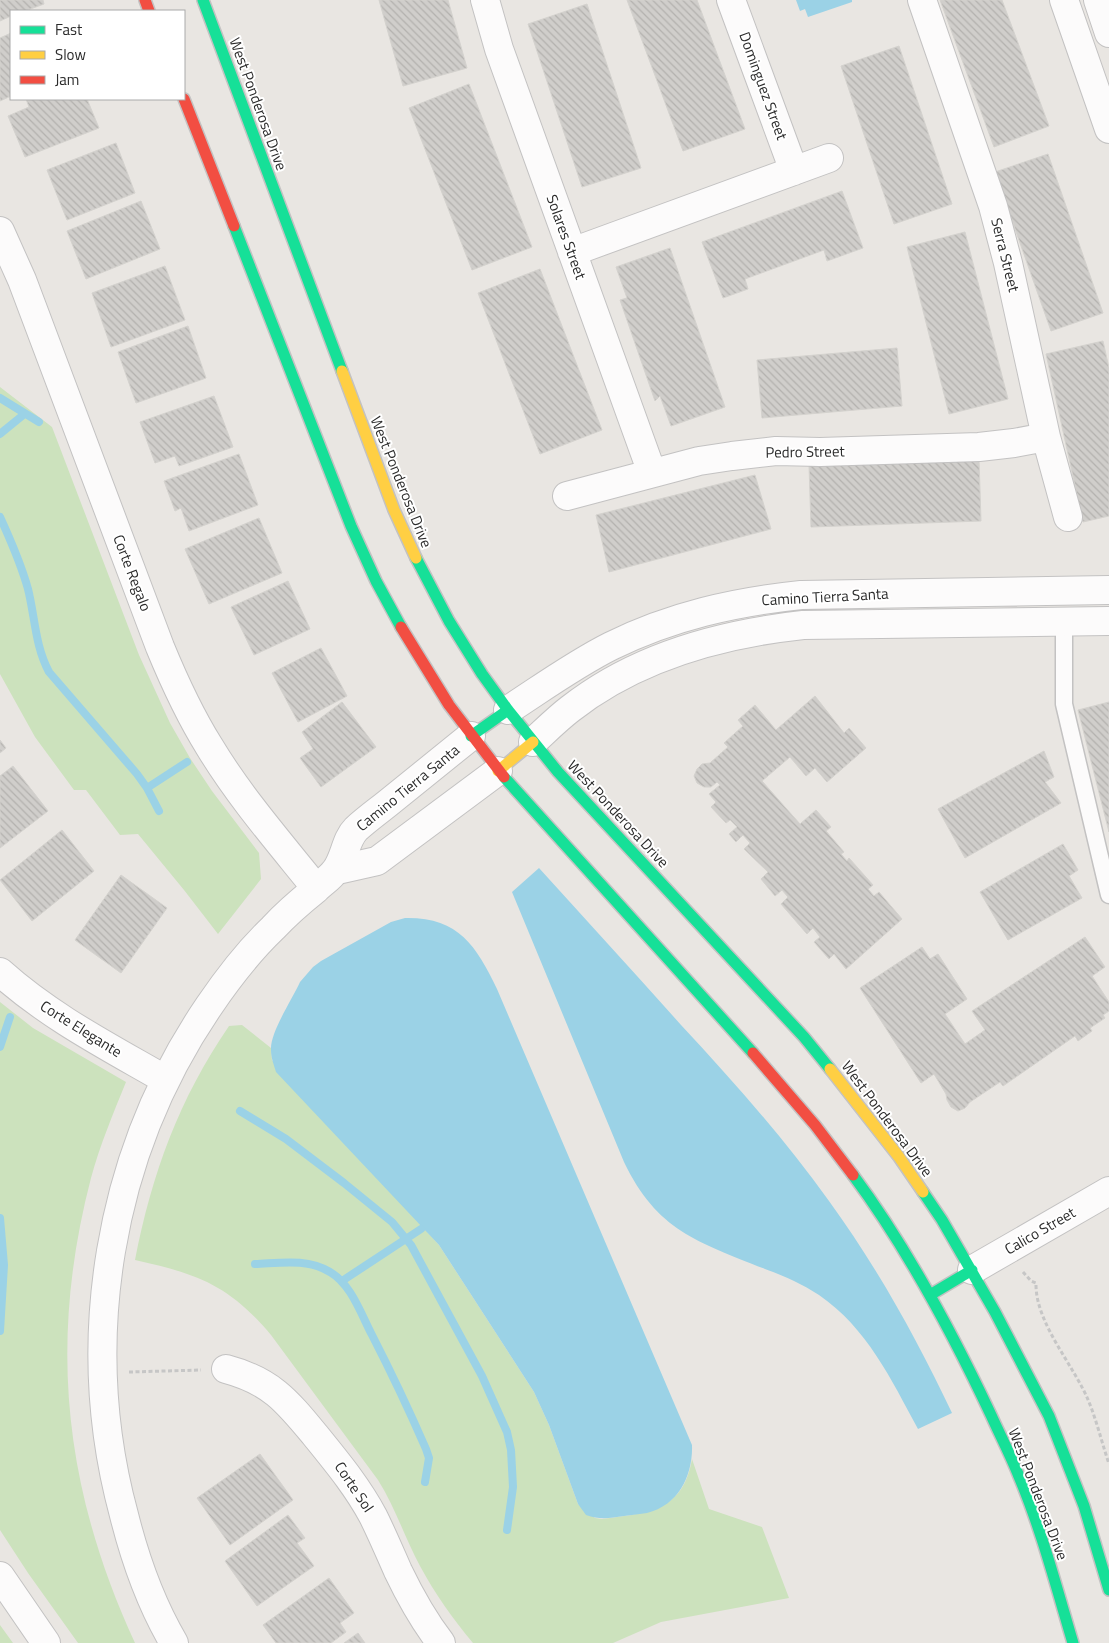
<svg xmlns="http://www.w3.org/2000/svg" width="1109" height="1643" font-family="'Titillium Web',sans-serif">
<style>
.grass{fill:#cce2bd}
.water{fill:#9bd2e6}
.lines{fill:none;stroke-linecap:round;stroke-linejoin:round}
.stream{stroke:#9bd2e6;stroke-width:8}
.building{fill:url(#building-back-hatch);stroke:#d4d2ce}
.lane-casing{stroke:#c3c2c2;stroke-width:19}
.street-casing{stroke:#c3c2c2;stroke-width:30}
.fast-casing{stroke:#c3c2c2;stroke-width:14}
.slow-casing{stroke:#c3c2c2;stroke-width:14}
.jam-casing{stroke:#c3c2c2;stroke-width:14}
.path{stroke:#c6c6c6;stroke-width:3;stroke-dasharray:4 2.5;stroke-linecap:butt}
.lane{stroke:#fcfbfb;stroke-width:16}
.street{stroke:#fcfbfb;stroke-width:28}
.fast{stroke:#16e098;stroke-width:11}
.slow{stroke:#ffcf43;stroke-width:11}
.jam{stroke:#f24e42;stroke-width:11}
.labels{text-anchor:middle;stroke-width:4;stroke-linejoin:round;paint-order:stroke}
.street-label{font-size:15px;fill:#2b2b2b;stroke:#fff}
</style>
<defs>
<pattern id="building-back-hatch" width="6" height="6" patternUnits="userSpaceOnUse" patternTransform="scale(1.25)"><rect width="6" height="6" fill="#d0cecb"/><path d="M-1 5l2 2M0 0l6 6M5-1l2 2" fill="none" stroke="#b3b1ae"/></pattern>
</defs>
<rect width="100%" height="100%" fill="#e9e6e2"/>
<path class="grass" d="M0,387L52,427L139,655L170,723L190,758L212,791L259,853L261,879L218,934L184,890L138,834L120,835L86,790H74L35,737L0,674Z
M0,1002L33,1028L126,1082C113,1114 100,1145 91,1178C48,1343 64,1489 135,1643H78L28,1573L0,1530Z
M242,1025L271,1048L272,1060L439,1245L534,1392L549,1425L578,1504L595,1518L602,1519C647,1513 683,1512 692,1459L709,1509L762,1527L789,1598L661,1622L613,1643H473C453,1619 435,1594 420,1566C405,1538 395,1507 378,1480L271,1335C228,1284 197,1274 135,1260C152,1173 179,1099 229,1026Z
M0,1625L13,1643H0Z"/>
<path class="water" d="M796,0H852V2L808,17L805,9L800,11Z
M539,868C586,920 634,972 681,1025C733,1081 784,1138 829,1201C877,1267 917,1339 952,1413L918,1429C891,1379 867,1328 819,1295C802,1284 784,1276 765,1269C698,1242 657,1231 624,1162L512,892Z
M405,918C458,917 476,945 497,989L692,1445C693,1475 679,1505 647,1513C640,1514 632,1515 624,1516C610,1518 600,1520 586,1515L578,1504L549,1425L534,1392L439,1245L276,1072C274,1065 271,1058 271,1050C270,1032 292,1000 300,982L313,967L321,961L391,922Z"/>
<g class="lines">
<path class="stream" d="M0,398L39,422
M0,434L22,416
M0,517C11,541 21,564 28,589C35,617 35,646 49,672L137,774L147,788L159,811
M147,788L187,762
M0,1047L10,1017
M240,1111L286,1139L344,1183L392,1222L411,1245L482,1376L507,1432L511,1450L513,1487L507,1530
M0,1218L4,1265L0,1331
M255,1264C280,1263 307,1258 330,1272C351,1284 361,1314 372,1335C391,1372 409,1410 426,1449L429,1458L425,1482
M342,1281L421,1229"/>
</g>
<path class="building" d="M0,0H43L44,4L25,11H11V16L0,21Z
M379,0H448L467,68L403,86Z
M627,0H697L745,129L683,151Z
M940,0H1002L1049,126L994,147Z
M587,4L641,168L582,187L528,24Z
M11,33V96L0,101V38Z
M899,46L952,204L894,224L841,66Z
M469,84L532,247L472,270L409,108Z
M26,99H87L99,128L25,157L8,116L29,107Z
M116,143L135,193L67,220L47,170Z
M1048,154L1103,313L1051,331L995,172Z
M842,191L863,248L827,261L824,250L745,279L748,289L723,298L702,242Z
M141,201L160,249L86,279L67,231Z
M965,232L1008,399L949,414L907,247Z
M670,248L725,407L671,426L660,396L655,401L620,300L627,298L616,267Z
M165,266L185,320L111,347L92,293Z
M540,269L602,430L540,454L478,293Z
M188,326L206,378L136,403L118,352Z
M1103,341L1109,368V516L1083,522L1046,354Z
M897,348L902,406L762,418L757,360Z
M214,396L233,447L179,466L175,456L155,463L140,422Z
M239,454L258,505L189,531L181,508L175,511L164,481Z
M979,459L981,521L811,527L809,465Z
M755,475L771,529L609,572L596,515Z
M259,518L282,573L209,604L185,549Z
M288,581L310,629L254,655L231,607Z
M321,648L347,696L298,722L272,673Z
M815,696L844,733L849,728L866,748L827,782L815,768L806,776L790,757L762,781L800,824L816,810L831,827L826,831L844,852L841,854L847,861L849,858L873,885L868,889L874,896L879,892L902,919L846,969L834,954L829,959L814,942L820,937L813,928L807,934L781,904L788,897L782,890L775,896L761,879L768,872L744,849L750,843L743,835L736,842L729,834L737,827L730,820L726,823L711,807L716,802L709,794L720,785L717,782L711,787H704L697,783L694,776L697,769L702,764L710,763L728,747L724,743L743,726L738,720L755,705L776,730Z
M342,702L376,747L321,787L300,758L313,749L302,732Z
M1109,702V832L1078,710Z
M0,740L6,748L0,753Z
M1044,751L1054,777L1045,782L1061,803L965,858L938,809Z
M13,766L48,811L0,848V776Z
M62,830L94,871L32,921L0,880Z
M1063,844L1078,870L1069,876L1082,898L1008,940L980,892Z
M121,875L167,908L121,973L75,940Z
M1085,937L1105,967L1092,976L1109,1002V1011L1103,1015L1105,1018L1090,1028L1092,1031L1078,1041L1075,1036L1003,1086L1000,1082L970,1102L965,1108L958,1111L951,1107L947,1100L946,1094L934,1074L921,1083L860,988L922,947L930,959L938,954L967,999L945,1014L965,1044L985,1030L972,1011Z
M260,1454L293,1500L230,1545L197,1498Z
M288,1515L305,1538L297,1543L314,1566L257,1606L225,1561Z
M329,1578L354,1613L340,1623L346,1632L331,1643H276L263,1625Z
M358,1633L365,1643H344Z"/>
<g class="lines">
<defs>
<path id="lane" d="M1064,622V704L1109,895"/>
<path id="street" d="M485,0L499,49L652,473
M731,0L794,171
M922,0L993,206L1008,263L1046,437L1068,517
M1064,0L1109,129
M1098,0L1109,33
M0,231L22,280L160,647C174,681 189,714 209,746C239,796 279,842 316,888
M572,252L829,158
M567,496L699,461L732,456L776,451L820,452L979,447L1014,443L1046,437
M508,710C542,688 575,664 611,646C672,616 734,602 801,595L1109,590
M533,742C545,731 557,719 570,709C636,657 720,634 803,625L1109,621
M337,870L377,861L498,771
M0,972C50,1017 109,1047 166,1080
M972,1270L1109,1191
M226,1369C271,1381 287,1401 315,1435C336,1461 357,1486 373,1516C382,1534 390,1553 398,1571C410,1596 424,1621 441,1643
M0,1576L46,1643
M174,1643C151,1604 135,1559 124,1515C77,1342 108,1154 209,1006C228,978 249,951 273,928C286,914 301,901 316,889C322,883 330,878 335,871C345,859 345,840 356,829C368,818 381,809 393,799C419,778 445,757 471,736"/>
<path id="fast" d="M203,0L342,371
M234,226L351,526L376,581L401,627
M416,558L449,621L482,674L508,710L558,772L804,1037L830,1069
M471,736L508,710
M504,777L753,1053
M853,1175C908,1249 952,1332 991,1415C1000,1435 1010,1454 1018,1474C1041,1528 1056,1586 1073,1643
M923,1192L942,1220L995,1312L1049,1416L1084,1506L1109,1590
M930,1295L972,1270"/>
<path id="slow" d="M342,371L394,510L416,558
M498,771L533,742
M830,1069L899,1157L923,1192"/>
<path id="jam" d="M145,0L149,11
M184,99L234,226
M401,627L449,705L504,777
M753,1053L815,1125L853,1175"/>
</defs>
<use href="#lane" class="lane-casing"/>
<use href="#street" class="street-casing"/>
<use href="#fast" class="fast-casing"/>
<use href="#slow" class="slow-casing"/>
<use href="#jam" class="jam-casing"/>
<path class="path" d="M1023,1272L1031,1281L1036,1283C1035,1323 1074,1365 1089,1402C1097,1422 1102,1443 1109,1464
M129,1372L201,1370"/>
<use href="#lane" class="lane"/>
<use href="#street" class="street"/>
<use href="#fast" class="fast"/>
<use href="#slow" class="slow"/>
<use href="#jam" class="jam"/>
</g>
<g class="labels">
<g class="street-label">
<text transform="translate(763 86) rotate(70)" y="5">Dominguez Street</text>
<text transform="translate(258 104) rotate(70)" y="5">West Ponderosa Drive</text>
<text transform="translate(566 237) rotate(70)" y="5">Solares Street</text>
<text transform="translate(1005 255) rotate(76)" y="5">Serra Street</text>
<text transform="translate(805 452) rotate(-1)" y="5">Pedro Street</text>
<text transform="translate(401 482) rotate(68)" y="5">West Ponderosa Drive</text>
<text transform="translate(132 573) rotate(69)" y="5">Corte Regalo</text>
<text transform="translate(825 597) rotate(-3)" y="5">Camino Tierra Santa</text>
<text transform="translate(408 788) rotate(-39)" y="5">Camino Tierra Santa</text>
<text transform="translate(618 814) rotate(47)" y="5">West Ponderosa Drive</text>
<text transform="translate(81 1029) rotate(32)" y="5">Corte Elegante</text>
<text transform="translate(887 1119) rotate(53)" y="5">West Ponderosa Drive</text>
<text transform="translate(1040 1231) rotate(-30)" y="5">Calico Street</text>
<text transform="translate(354 1487) rotate(56)" y="5">Corte Sol</text>
<text transform="translate(1038 1494) rotate(69)" y="5">West Ponderosa Drive</text>
</g>
</g>
<rect x="10" y="10" width="175" height="90" fill="#ffffff" stroke="#aaaaaa"/>
<rect x="20" y="26" width="25" height="8" fill="#16e098" stroke="#aaaaaa"/>
<text x="55" y="35" font-size="15" fill="#2b2b2b">Fast</text>
<rect x="20" y="51" width="25" height="8" fill="#ffcf43" stroke="#aaaaaa"/>
<text x="55" y="60" font-size="15" fill="#2b2b2b">Slow</text>
<rect x="20" y="76" width="25" height="8" fill="#f24e42" stroke="#aaaaaa"/>
<text x="55" y="85" font-size="15" fill="#2b2b2b">Jam</text>
</svg>
